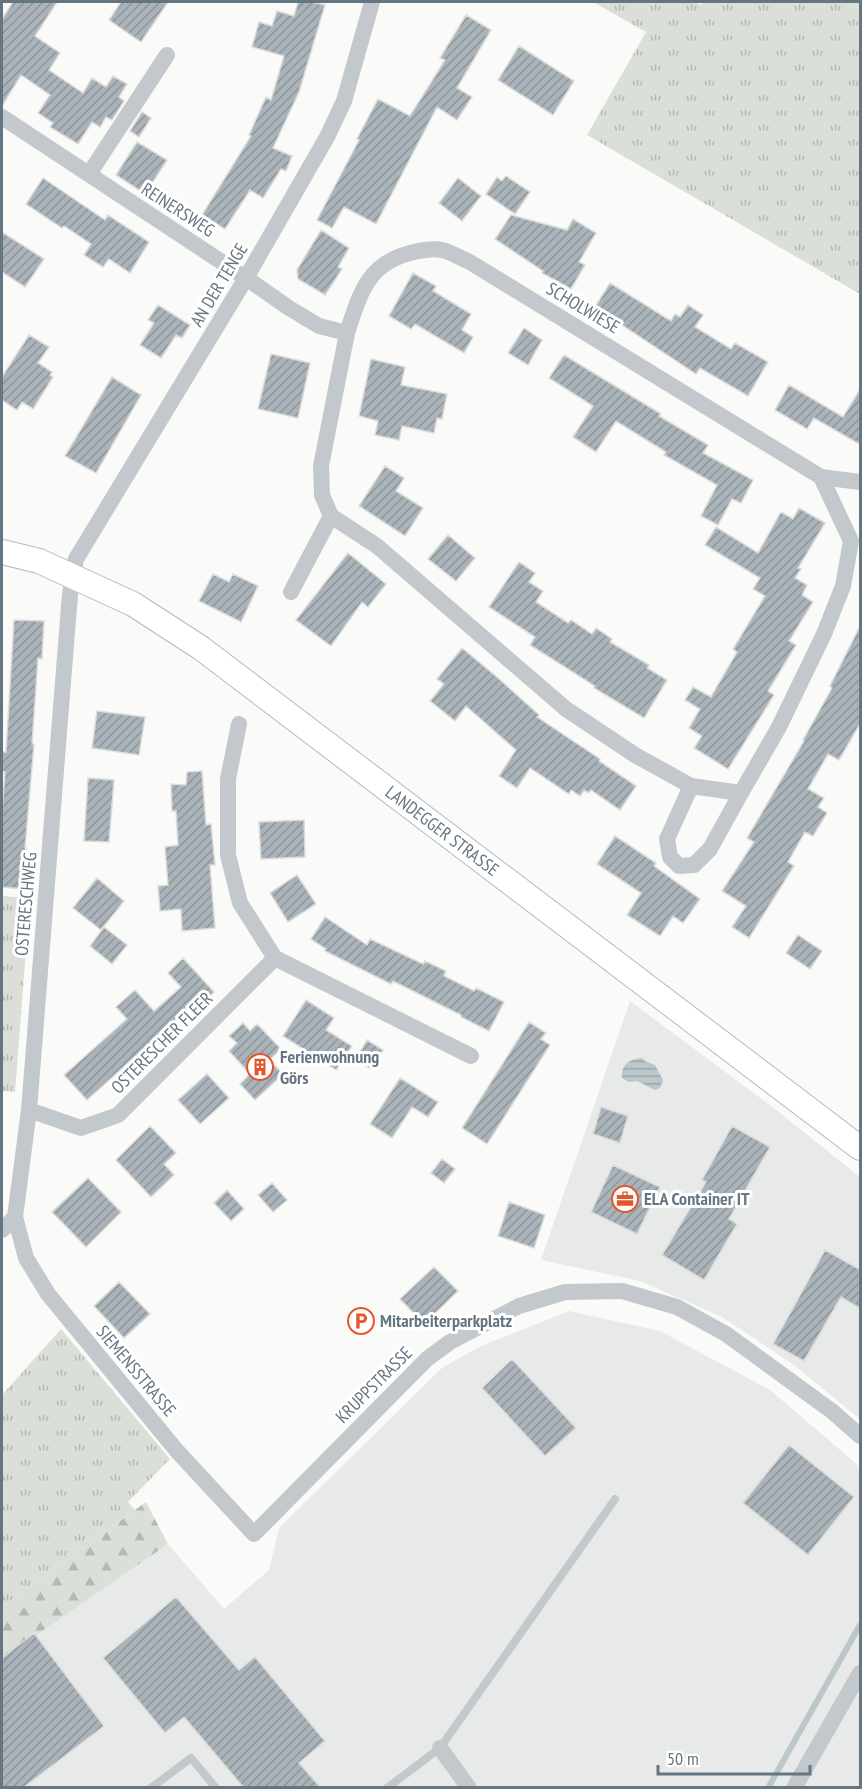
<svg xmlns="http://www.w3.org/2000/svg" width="862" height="1789" font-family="'PT Sans Narrow',sans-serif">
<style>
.built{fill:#e8e9e9}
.grass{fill:url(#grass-tufts)}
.forest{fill:url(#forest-firs)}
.water{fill:url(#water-rules)}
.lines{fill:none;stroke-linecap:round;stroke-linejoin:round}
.stream{stroke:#bbc7cb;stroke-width:6}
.building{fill:url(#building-hatch);stroke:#dcdcda;stroke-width:1.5}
.secondary-casing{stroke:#b3babf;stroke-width:26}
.service{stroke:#c3c8cc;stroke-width:8}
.minor{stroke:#c3c8cc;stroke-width:16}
.secondary{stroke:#fff;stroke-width:24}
.labels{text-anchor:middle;stroke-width:6;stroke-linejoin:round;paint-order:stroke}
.street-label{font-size:18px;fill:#657683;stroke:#fff}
.poi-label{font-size:18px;font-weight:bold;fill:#657683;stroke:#fff;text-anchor:start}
</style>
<defs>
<pattern id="grass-tufts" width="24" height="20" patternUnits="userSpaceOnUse" patternTransform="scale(1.5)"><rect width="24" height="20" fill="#dadfd7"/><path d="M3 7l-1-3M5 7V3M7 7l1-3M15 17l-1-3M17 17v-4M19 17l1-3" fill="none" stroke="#b4b9b4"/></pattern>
<pattern id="forest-firs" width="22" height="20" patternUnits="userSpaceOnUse" patternTransform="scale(1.5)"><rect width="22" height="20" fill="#dadfd7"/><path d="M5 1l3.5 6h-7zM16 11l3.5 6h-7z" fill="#b4b9b4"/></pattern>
<pattern id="water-rules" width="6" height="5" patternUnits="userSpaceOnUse" patternTransform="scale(1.5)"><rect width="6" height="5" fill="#bbc7cb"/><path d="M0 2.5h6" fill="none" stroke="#9ca6aa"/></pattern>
<pattern id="building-hatch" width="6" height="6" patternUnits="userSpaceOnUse" patternTransform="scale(1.5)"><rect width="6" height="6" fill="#aab3b9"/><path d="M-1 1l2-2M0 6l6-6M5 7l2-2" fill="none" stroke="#8e969c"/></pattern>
</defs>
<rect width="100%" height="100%" fill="#fafaf8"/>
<path class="built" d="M630,1001L775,1109L860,1177V1419L794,1365L722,1317L640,1281L541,1260Z
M569,1311L660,1331L770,1390L860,1467V1787H2V1659L168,1544L224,1609L269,1570L279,1528L442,1368L481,1346Z"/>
<path class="grass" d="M593,2H695L701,5L703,2H860V294L587,135L646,32Z
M2,896L30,898L15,1092L2,1091Z
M61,1329L170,1459L128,1502L135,1510L2,1607V1395Z"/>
<path class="forest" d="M146,1502L168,1544L2,1659V1607Z"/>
<path class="water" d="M642,1058L645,1061L655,1065L663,1080L660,1088L655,1090L637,1081L629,1082L622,1078C621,1064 630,1059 642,1058Z"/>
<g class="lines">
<path class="stream" d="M768,1788L860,1625"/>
</g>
<path class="building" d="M13,2H57L35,36L60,53L49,70L83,93L92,78L106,87L113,76L127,84L119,97L124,101L112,120L106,117L100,127L92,122L78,144L50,127L53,123L38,113L50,95L21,75L2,106V19Z
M121,2H168L141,42L109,20Z
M298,2H312L325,5L299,92L273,148L292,156L286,171L281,169L263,198L250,190L225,229L202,215L251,136L249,135L266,97L271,100L284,56L252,47L259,22L272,26L277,11L294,16Z
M466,15L491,30L457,88L472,97L457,120L437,107L376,224L344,207L332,228L317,220L359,140L357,139L378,99L410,116L445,60L440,58Z
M519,46L574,81L553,115L498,80Z
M142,112L151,118L139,137L130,131Z
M137,142L167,160L145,194L116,175Z
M506,176L530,192L515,214L486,194L497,177L502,181Z
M43,178L105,220L108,215L149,242L130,273L109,259L103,267L84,255L91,244L64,226L62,228L26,204Z
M458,178L481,196L462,221L439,203Z
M511,215L567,230L573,219L596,233L579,262L585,265L571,289L542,273L543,271L495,239Z
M321,230L349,248L338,267L342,269L325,295L298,279L297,270Z
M2,232L44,259L25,287L2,272Z
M413,273L436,286L433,291L471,314L462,330L473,337L464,353L415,324L411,329L389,316Z
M610,283L671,321L675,314L680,317L688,305L703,315L695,327L731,349L735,343L768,362L748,396L700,368L696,374L595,307Z
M158,305L190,325L182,338L176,335L161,358L140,345L154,323L148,320Z
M524,328L542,340L528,365L508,353Z
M29,335L49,347L38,363L52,372L50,375L53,377L33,409L22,402L17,410L2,400V377Z
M271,354L310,363L298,418L258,409Z
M564,355L661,414L659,416L708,445L703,453L753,480L741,503L732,499L718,525L701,516L717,485L664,455L666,452L616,421L596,452L573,437L593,406L549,378Z
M371,359L405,367L401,385L447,394L442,419L437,418L434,433L402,426L399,440L375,435L378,421L359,416Z
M112,377L141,395L96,473L65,456Z
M789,385L843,417L861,388V445L814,418L807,429L775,410Z
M385,466L404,478L396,491L423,508L405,536L359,506Z
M799,508L825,523L798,568L801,569L795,578L807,585L802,595L813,602L789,641L796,645L768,691L774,695L728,769L694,748L702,736L689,728L700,709L685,700L693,687L711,697L737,652L733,649L765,596L753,589L760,578L705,545L716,527L758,553L781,512L793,519Z
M448,535L475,558L456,581L428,559Z
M348,553L386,584L368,607L362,602L331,646L296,620Z
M519,562L535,573L529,582L543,591L536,602L568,623L571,620L592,634L596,628L612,639L610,642L649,665L647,668L667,680L644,718L594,688L595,686L530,645L535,637L489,607Z
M213,574L229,582L233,574L258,586L241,622L199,601Z
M14,620L44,621L42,659L38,658L32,744H34L25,848H26L23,889L2,887V813L5,772L2,771V752H6Z
M861,624V722L839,760L828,754L808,789L824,798L818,807L827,813L813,836L805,832L788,862L794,866L749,938L732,927L746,906L722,891L754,842L747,838L804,741L803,740L832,688L830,686Z
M462,648L498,678L539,715L537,717L600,759L599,761L636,786L620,810L591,790L589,793L584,790L580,796L571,790L569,794L530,768L517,788L499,776L516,750L466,706L455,721L430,701L444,684L437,679Z
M97,711L145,717L139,755L92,748Z
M202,771L206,825L211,824L215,865H210L215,928L182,931L181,909L160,911L158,886L168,885L165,847L178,845L176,811H172L171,784L186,785L187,772Z
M88,778L114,780L109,842L84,841Z
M304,820L305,857L261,859L259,822Z
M615,836L656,863L654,866L700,899L683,923L673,916L660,936L627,915L641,893L597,864Z
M297,875L316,904L288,922L270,893Z
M97,878L124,901L101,930L73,908Z
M325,917L367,945L370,939L423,964L425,961L446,971L444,976L474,991L476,988L504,1002L489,1031L461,1017V1015L393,981L391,984L325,951L326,949L311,939Z
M104,927L127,945L112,964L90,946Z
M798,935L822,951L810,969L786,953Z
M183,958L214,992L194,1011L190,1007L87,1100L64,1075L127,1019L116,1007L135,990L154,1011L181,987L168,973Z
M306,1000L334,1018L326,1030L352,1046L336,1070L283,1036Z
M529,1022L546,1033L541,1039L550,1045L487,1144L462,1128Z
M243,1023L250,1031L257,1024L281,1049L269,1060L283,1074L255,1100L240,1084L250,1074L229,1051L237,1043L229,1036Z
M367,1040L383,1050L371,1069L356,1059Z
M207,1074L229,1098L200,1124L178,1100Z
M400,1078L438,1102L428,1117L412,1107L392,1138L370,1124Z
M601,1107L628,1116L620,1143L593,1134Z
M150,1126L176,1153L164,1164L174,1175L151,1197L116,1160Z
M732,1126L770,1147L729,1219L737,1224L704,1280L662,1255L706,1182L702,1180Z
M442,1159L455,1169L444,1183L431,1173Z
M613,1165L660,1187L637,1234L591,1212Z
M88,1178L121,1212L86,1247L52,1212Z
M272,1183L287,1200L273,1212L258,1195Z
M227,1190L244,1209L231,1221L214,1203Z
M509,1202L545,1215L534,1248L498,1236Z
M825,1250L861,1270V1309L841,1297L804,1361L773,1344Z
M434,1267L458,1291L424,1324L400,1299Z
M119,1282L150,1314L124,1338L94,1306Z
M512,1359L576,1428L545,1456L482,1388Z
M789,1445L854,1497L808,1555L743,1503Z
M176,1597L239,1670L255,1657L325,1741L299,1763L321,1788H244L184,1717L165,1733L103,1658Z
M34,1633L104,1726L23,1788H2V1658Z"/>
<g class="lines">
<defs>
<path id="secondary" d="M2,552L39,561L133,604L201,648L860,1148"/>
</defs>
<use href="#secondary" class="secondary-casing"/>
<path class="service" d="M151,1788L191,1758L216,1788
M387,1788L440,1748L615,1499"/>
<path class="minor" d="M2,117L246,278L289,308L319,326L347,333C360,293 368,262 414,252C423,250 433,248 442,250C451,252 460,258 468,261L821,477L851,541L843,586L824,634L779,727L741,793L691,786L635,755L566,709L377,546L331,516L322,495L321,466L347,333
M89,174L167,55
M821,477L860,482
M291,592L331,516
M239,724L228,779V855L240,903L275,958L471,1056
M691,786L667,839L670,857L679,866L694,865L710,849L741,793
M29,1110L81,1128L118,1115L275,958
M15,1217L26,1258L48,1294L177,1451L254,1534L427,1359L450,1342L519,1306L565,1292L622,1291L677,1307L726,1334L833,1412L860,1436
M2,1230L15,1217L29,1110L70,594L76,559L246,278L327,137L344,101L372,2
M440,1748L469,1788
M794,1788L860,1673"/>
<use href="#secondary" class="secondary"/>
</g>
<defs>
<symbol id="building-ring" viewBox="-11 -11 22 22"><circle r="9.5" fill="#fff" stroke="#e4572e" stroke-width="1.5"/><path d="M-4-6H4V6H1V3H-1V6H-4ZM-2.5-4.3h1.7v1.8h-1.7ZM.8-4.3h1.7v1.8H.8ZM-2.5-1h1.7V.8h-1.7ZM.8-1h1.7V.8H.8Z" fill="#e4572e"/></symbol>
<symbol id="office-ring" viewBox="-11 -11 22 22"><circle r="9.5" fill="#fff" stroke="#e4572e" stroke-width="1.5"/><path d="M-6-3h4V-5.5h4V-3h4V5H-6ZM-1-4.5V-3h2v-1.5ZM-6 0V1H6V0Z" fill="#e4572e"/></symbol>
<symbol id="parking-ring" viewBox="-11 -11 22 22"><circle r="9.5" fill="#fff" stroke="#e4572e" stroke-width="1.5"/><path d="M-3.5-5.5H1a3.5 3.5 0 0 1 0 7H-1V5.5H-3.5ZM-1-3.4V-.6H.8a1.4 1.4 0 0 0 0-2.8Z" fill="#e4572e"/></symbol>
</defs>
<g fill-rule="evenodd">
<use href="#building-ring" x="245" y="1052" width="30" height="30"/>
<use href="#office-ring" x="610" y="1184" width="30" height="30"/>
<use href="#parking-ring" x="346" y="1306" width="30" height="30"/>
</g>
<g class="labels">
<g class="street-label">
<text transform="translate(178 210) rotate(33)" y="6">REINERSWEG</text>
<text transform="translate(219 285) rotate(-59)" y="6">AN DER TENGE</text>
<text transform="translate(583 308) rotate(31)" y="6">SCHOLWIESE</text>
<text transform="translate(442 831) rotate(37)" y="6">LANDEGGER STRASSE</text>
<text transform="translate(26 904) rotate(-85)" y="6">OSTERESCHWEG</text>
<text transform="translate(162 1043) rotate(-45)" y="6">OSTERESCHER FLEER</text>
<text transform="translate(136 1371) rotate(50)" y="6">SIEMENSSTRASSE</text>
<text transform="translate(374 1385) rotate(-45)" y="6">KRUPPSTRASSE</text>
</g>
<g class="poi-label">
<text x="280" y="1063">Ferienwohnung<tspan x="280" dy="21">Görs</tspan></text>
<text x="644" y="1205">ELA Container IT</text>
<text x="380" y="1327">Mitarbeiterparkplatz</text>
</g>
</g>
<rect width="862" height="1789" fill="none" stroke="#657683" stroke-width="6"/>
<path d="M658 1765v9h152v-9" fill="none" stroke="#657683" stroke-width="3"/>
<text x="667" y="1765" font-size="18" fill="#657683" stroke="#ffffff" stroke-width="4.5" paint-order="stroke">50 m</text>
</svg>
